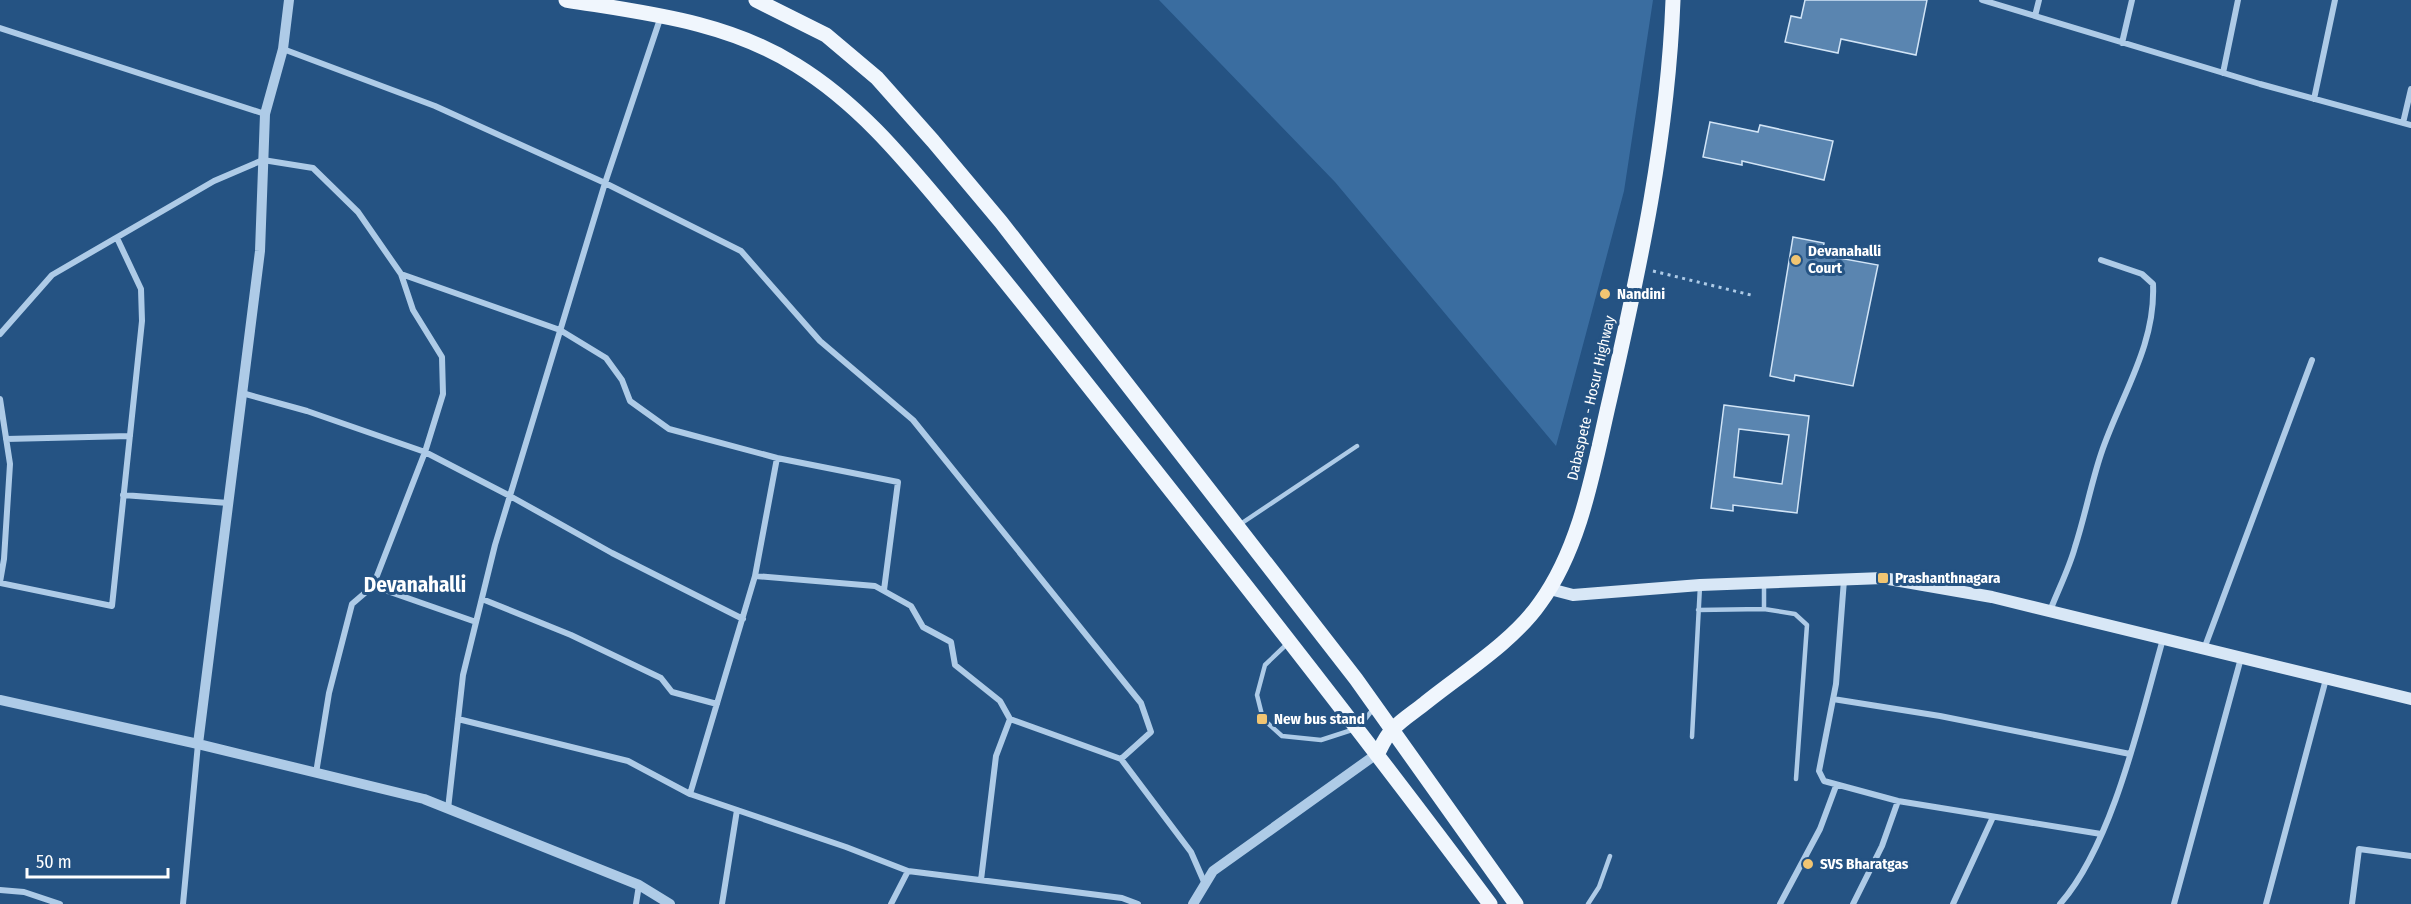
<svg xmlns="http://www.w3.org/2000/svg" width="2411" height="904" font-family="'Fira Sans Condensed',sans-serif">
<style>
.green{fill:#3a6da0}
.building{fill:#5a85b0;stroke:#d1e4f6;stroke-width:1.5;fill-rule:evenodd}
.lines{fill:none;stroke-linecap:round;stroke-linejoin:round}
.path{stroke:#aecbe7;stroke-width:3;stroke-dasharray:3 4.5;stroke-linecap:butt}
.service{stroke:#aecbe7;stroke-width:4.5}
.minor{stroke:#aecbe7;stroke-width:6}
.tertiary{stroke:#aecbe7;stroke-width:10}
.secondary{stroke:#d8e7f6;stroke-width:12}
.primary{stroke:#f0f6fd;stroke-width:15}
.poi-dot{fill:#f1c572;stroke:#255383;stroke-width:2}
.labels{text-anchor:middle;stroke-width:6;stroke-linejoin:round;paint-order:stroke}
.poi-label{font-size:15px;font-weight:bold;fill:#fff;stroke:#255383;text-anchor:start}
.street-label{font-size:15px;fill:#fff;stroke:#255383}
.district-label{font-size:21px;font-weight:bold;fill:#fff;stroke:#255383}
</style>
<rect width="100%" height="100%" fill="#255383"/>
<path class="green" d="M1159,0H1653L1624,191L1556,446L1335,182Z"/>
<path class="building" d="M1805,0H1927L1916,55L1841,39L1838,53L1785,42L1791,16L1801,18Z
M1710,122L1758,132L1760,125L1833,141L1824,180L1742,161V165L1703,157Z
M1793,237L1824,243L1822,255L1878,265L1853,386L1795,375L1794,381L1770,376Z
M1724,405L1809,416L1797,513L1733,505V511L1711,508ZM1739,429L1789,435L1782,484L1734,477Z"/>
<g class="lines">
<path class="path" d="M1653,271L1751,295"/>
<path class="service" d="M1239,525L1357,446
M1764,583V609L1795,614L1807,625L1796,779
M1698,610L1764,609
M1288,643L1265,665L1257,695L1263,719L1282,736L1321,740L1358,728L1374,708
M1692,737L1700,586
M1588,904L1599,887L1610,856"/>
<path class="minor" d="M1982,0L2260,84L2411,125
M2035,16L2039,0
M0,28L265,114
M2122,43L2132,0
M283,49L435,106L605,183L741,251L820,341L913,420L1141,703L1151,732L1121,759
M2223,73L2238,0
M2314,99L2335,0
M2403,123L2411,89
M401,274L560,330L606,358L622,380L630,401L669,429L777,458L898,482L884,590
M0,334L52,275L214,181L263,160L313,168L358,212L401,274L413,310L442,357L443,394L425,452L373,586L352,604L329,693L316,773
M242,393L307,411L425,452L510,496L612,553L743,619
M0,399L10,464L4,559L0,582
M6,439L130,436
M777,458L755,576L690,794L846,847L908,871
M123,495L228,503
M755,576L875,586L911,606L923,627L951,642L955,665L1000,701L1010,719
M1844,580L1836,684L1819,771L1824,781L1898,801L2101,834
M0,583L112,606L142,321L141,289L117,238
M373,586L476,622
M482,599L571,635L661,678L672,692L717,704
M2050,611C2058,590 2069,569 2075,547C2085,516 2091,484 2101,454C2120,397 2156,346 2153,284L2142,274L2101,260
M2204,649L2312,360
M1833,699L1940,716L2130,754
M458,719L628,761L690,794
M448,809L463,675L495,545L605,183L661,16
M981,880L996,756L1010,719L1121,759L1191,852L1205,884
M0,890L24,892L60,904
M183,904L198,744
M636,904L639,885
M722,904L737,810
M891,904L908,871L1122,898L1138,904
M1780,904L1820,829L1836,786
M1853,904L1882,846L1898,801
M1953,904L1993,817
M2060,904C2113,844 2141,716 2163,639
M2174,904L2241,658
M2266,904L2326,679
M2352,904L2359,849L2411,856"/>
<path class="tertiary" d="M0,700L198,744L424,799L639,885L670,904
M198,744L260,251L265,114L283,49L289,0
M1193,904L1213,871L1378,753"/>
<path class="secondary" d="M1550,589L1573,595L1700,585L1883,578L1992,597L2411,699"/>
<path class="primary" d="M566,0C645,13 726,21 796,65C858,103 903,158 949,213C992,264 1034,317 1075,369C1215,546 1355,723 1490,904
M756,0L826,35L877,78L933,141L1001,222L1356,679L1516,904
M1378,753C1382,745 1386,736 1392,730C1401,720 1414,712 1424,704C1461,674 1513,642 1540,603C1582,545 1594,466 1610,398C1640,266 1668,136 1673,0"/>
</g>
<g class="poi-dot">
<circle cx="1796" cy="260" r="6"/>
<circle cx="1605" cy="294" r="6"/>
<rect x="1877" y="572" width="12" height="12" rx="3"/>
<rect x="1256" y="713" width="12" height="12" rx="3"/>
<circle cx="1808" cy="864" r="6"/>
</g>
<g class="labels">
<g class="poi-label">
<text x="1808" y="256">Devanahalli<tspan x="1808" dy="17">Court</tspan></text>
<text x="1617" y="299">Nandini</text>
<text x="1895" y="583">Prashanthnagara</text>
<text x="1274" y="724">New bus stand</text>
<text x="1820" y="869">SVS Bharatgas</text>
</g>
<g class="street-label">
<text transform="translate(1591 398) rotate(-77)" y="5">Dabaspete - Hosur Highway</text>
</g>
<g class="district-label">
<text x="415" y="592">Devanahalli</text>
</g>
</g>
<path d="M27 868v9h141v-9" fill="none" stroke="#ffffff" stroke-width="3"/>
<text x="36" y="868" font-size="18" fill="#ffffff" stroke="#255383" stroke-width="4.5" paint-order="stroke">50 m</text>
</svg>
